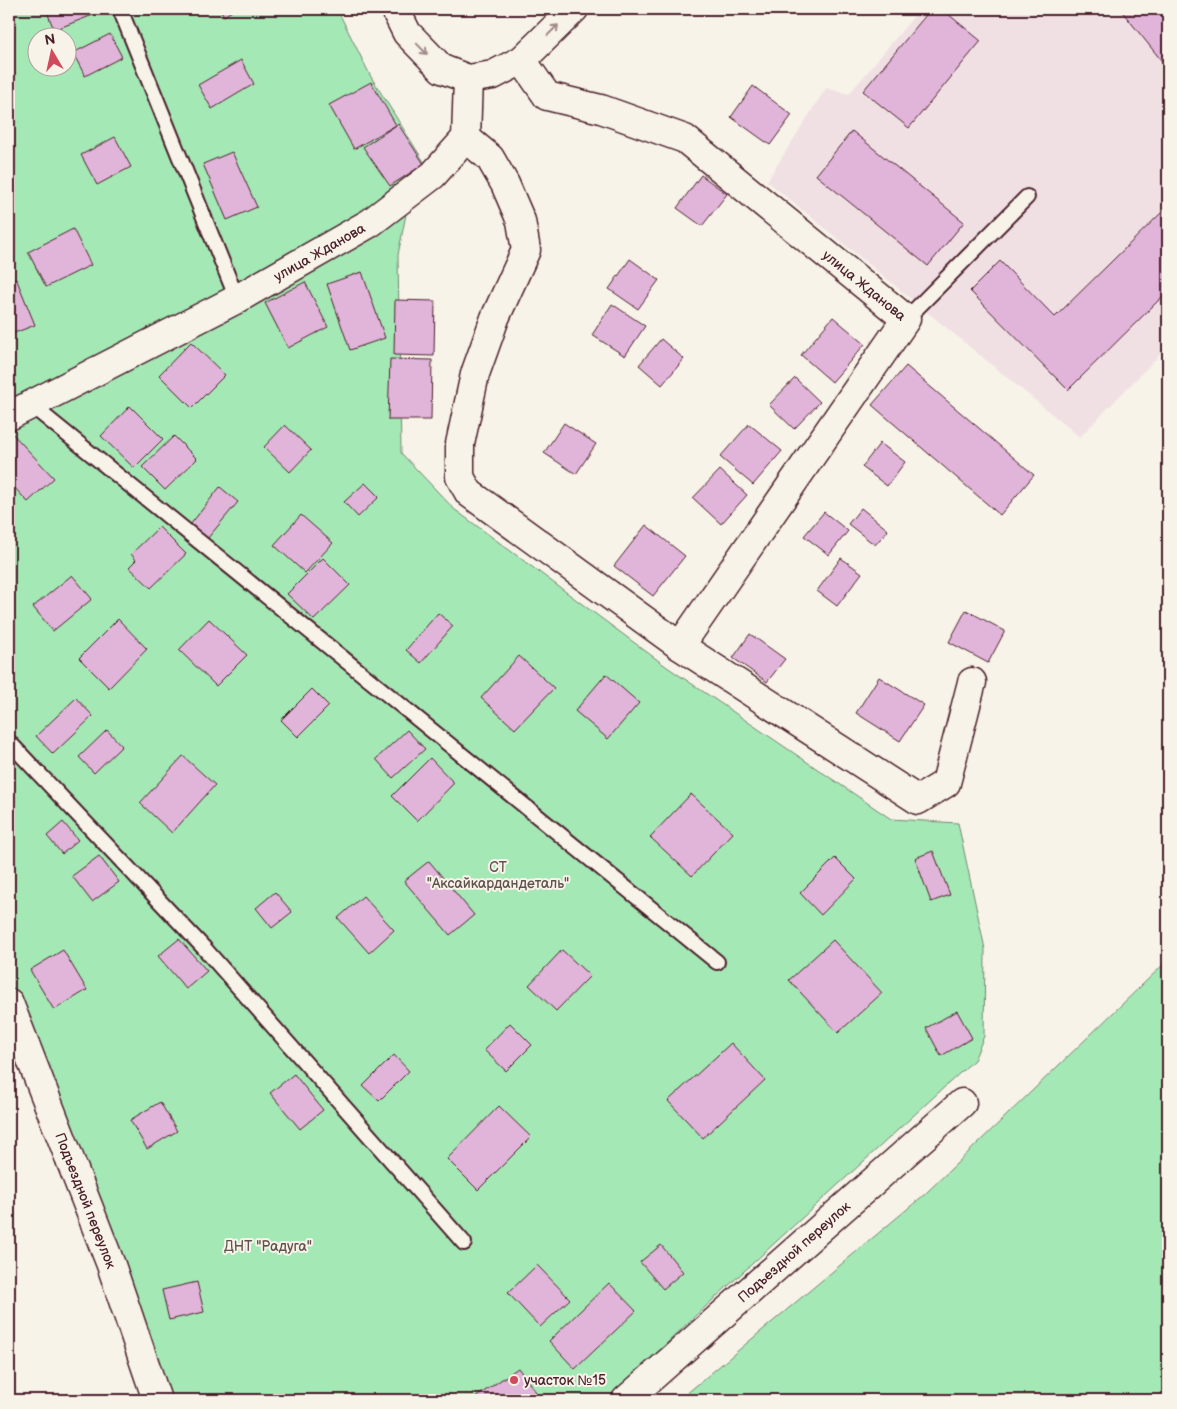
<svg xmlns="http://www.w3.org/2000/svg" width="1177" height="1409" font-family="'Balsamiq Sans',sans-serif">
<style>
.built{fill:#f0e0e4}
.green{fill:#a4e9b5;stroke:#778470;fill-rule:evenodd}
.building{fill:#e1b5da;stroke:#4a1f2b}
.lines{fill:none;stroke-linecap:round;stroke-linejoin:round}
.lane-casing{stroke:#4a1f2b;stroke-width:18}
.street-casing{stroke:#4a1f2b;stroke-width:31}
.secondary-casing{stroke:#4a1f2b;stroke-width:31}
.lane{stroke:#f7f3e8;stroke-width:14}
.street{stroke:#f7f3e8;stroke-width:28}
.secondary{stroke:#f7f3e8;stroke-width:28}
.oneway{stroke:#a0898a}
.poi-dot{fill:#d1495b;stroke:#f7f3e8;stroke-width:2}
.labels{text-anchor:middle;stroke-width:4;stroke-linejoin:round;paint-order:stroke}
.street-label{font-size:14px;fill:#4a1f2b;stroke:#f7f3e8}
.park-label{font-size:14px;fill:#60524e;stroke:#f7f3e8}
.poi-label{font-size:14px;fill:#4a1f2b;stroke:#f7f3e8;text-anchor:start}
</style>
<rect width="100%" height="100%" fill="#f7f3e8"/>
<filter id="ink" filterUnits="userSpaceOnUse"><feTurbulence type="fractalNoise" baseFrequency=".02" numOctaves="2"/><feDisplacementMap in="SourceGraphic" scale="10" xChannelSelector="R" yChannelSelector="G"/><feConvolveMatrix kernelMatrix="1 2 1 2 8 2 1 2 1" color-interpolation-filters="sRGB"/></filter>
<g filter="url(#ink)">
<path class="built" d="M920,9H1168V346L1080,437L767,181L826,88L849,94Z"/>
<path class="green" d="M9,9H337L371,77L436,181L408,204L398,255L401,453L454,509L667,667L891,819L958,823L985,949L984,1036L974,1060L692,1319L608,1400H157L9,1008V149L14,146L9,124ZM38,38H68V68H38Z
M1167,961L1168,1400H679L924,1195Z"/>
<path class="building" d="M46,9H96L98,13L54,30Z
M220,9H235L224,16Z
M931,9H942L981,41L909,128L863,91Z
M1120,9H1168V63L1165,65Z
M110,34L122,57L85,76L73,53Z
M241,60L254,84L212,109L198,85Z
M371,82L396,125L354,149L329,105Z
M753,86L792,115L770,145L731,117Z
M398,124L424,164L390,186L363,147Z
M852,131L964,222L928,266L816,175Z
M115,137L131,167L97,185L81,155Z
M232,152L257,207L227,220L203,164Z
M701,175L727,194L702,226L677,208Z
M1163,211L1168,216V291L1068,390L970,291L1000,261L1055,317Z
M73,229L91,265L46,287L28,252Z
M630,259L659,280L638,309L609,289Z
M362,272L385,338L350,350L327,284Z
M16,278L35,325L9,335V281Z
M305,282L328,327L288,348L265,303Z
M395,300L435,301L434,356L394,355Z
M612,304L645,326L625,356L592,335Z
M833,317L865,344L832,382L801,355Z
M661,339L684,359L662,385L639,365Z
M191,342L225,375L192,408L159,375Z
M390,359L432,360L431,420H388Z
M906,366L1034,475L1000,515L872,405Z
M795,378L820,402L794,429L769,405Z
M130,406L163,439L134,468L101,436Z
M564,423L596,444L576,474L544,453Z
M749,424L782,451L753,485L720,457Z
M285,425L311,450L290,472L264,447Z
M9,430L54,478L28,502L9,482Z
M174,436L197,459L165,490L142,467Z
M880,443L905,462L887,486L862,467Z
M720,470L747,495L721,524L693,498Z
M365,483L379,497L358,517L344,502Z
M220,487L238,502L207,539L190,525Z
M861,508L888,530L875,545L848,524Z
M824,512L848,531L829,555L804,536Z
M301,515L333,543L305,573L274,545Z
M646,525L685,556L653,596L614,566Z
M159,527L186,554L151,588L129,567L136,560L131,554Z
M323,558L350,585L314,620L287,594Z
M841,558L862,573L837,606L817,591Z
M72,575L92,599L53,631L33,607Z
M966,610L1005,631L988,663L949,642Z
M438,613L453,626L421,663L406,650Z
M118,619L147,649L109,688L79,658Z
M209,619L247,655L216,686L179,650Z
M750,634L785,659L767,682L733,658Z
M519,656L554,688L515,729L481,698Z
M606,674L639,703L608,739L575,711Z
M879,677L924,705L900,741L856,713Z
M312,689L329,706L298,737L281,720Z
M76,698L93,716L53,754L36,736Z
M107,730L122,746L94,773L79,757Z
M407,730L425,749L393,778L376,759Z
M183,756L215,785L172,833L140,803Z
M430,758L454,783L417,821L392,796Z
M691,794L733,833L692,876L650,837Z
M63,822L78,840L62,854L47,836Z
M933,851L950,895L931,902L915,858Z
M99,856L119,882L92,902L72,876Z
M835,858L856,879L821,915L800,893Z
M429,861L474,915L450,935L404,881Z
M275,892L292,912L272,928L256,908Z
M363,896L394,930L369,953L338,918Z
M179,939L207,971L186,989L158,956Z
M833,940L882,993L838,1033L789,980Z
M63,950L87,990L54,1010L30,970Z
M562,950L590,976L556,1011L529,985Z
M957,1011L972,1038L941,1056L926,1028Z
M510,1023L532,1045L506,1071L484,1050Z
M731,1043L765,1080L703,1138L668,1101Z
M394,1055L409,1071L379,1101L363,1086Z
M294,1074L323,1110L300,1129L270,1093Z
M160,1102L177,1131L147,1149L130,1120Z
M499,1106L531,1137L478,1190L447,1159Z
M661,1245L683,1272L663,1289L640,1262Z
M537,1265L570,1299L540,1327L508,1293Z
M197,1282L204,1312L169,1320L162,1290Z
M609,1283L636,1311L575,1369L549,1341Z
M518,1368L536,1392L524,1400H472Z"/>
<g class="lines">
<defs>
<path id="lane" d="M120,9L237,299
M906,319L1027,197
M31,405L717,962
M9,742L204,948L464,1243"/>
<g id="street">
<path id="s1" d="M522,60L547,96L601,109L685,139L906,319L680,646"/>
<path d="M466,138L490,158L505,184L521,221L526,250L495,318L475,374L460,444V477L469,493L680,646L918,800L946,783L972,682"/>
<path id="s2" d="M9,416L237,299L370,223L433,175L466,138L468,79"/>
<path id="s3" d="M9,1003L111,1265L157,1400"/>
<path id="s4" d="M626,1400L962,1103"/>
</g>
<path id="secondary" d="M395,9L407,33L442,69L468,79L493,75L522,60L574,9"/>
</defs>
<use href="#lane" class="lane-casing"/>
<use href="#street" class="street-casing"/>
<use href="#secondary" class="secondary-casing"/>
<use href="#lane" class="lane"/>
<use href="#street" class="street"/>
<use href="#secondary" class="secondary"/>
</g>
<defs><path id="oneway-shaft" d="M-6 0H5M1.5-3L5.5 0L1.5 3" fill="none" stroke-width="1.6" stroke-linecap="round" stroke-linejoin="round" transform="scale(1.25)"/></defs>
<g class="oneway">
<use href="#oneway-shaft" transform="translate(553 30) rotate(-45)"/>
<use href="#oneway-shaft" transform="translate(422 49) rotate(46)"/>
</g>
</g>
<circle class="poi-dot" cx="514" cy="1380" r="5"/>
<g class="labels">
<g class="street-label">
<text dy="5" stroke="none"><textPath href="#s2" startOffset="351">улица Жданова</textPath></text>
<text dy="5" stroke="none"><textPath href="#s1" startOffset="420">улица Жданова</textPath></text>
<text dy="5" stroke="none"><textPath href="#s3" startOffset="212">Подъездной переулок</textPath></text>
<text dy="5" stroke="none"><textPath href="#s4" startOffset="224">Подъездной переулок</textPath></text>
</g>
<g class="park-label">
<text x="498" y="872">СТ<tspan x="498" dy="16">"Аксайкардандеталь"</tspan></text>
<text x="268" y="1251">ДНТ "Радуга"</text>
</g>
<g class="poi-label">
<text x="524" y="1385">участок №15</text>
</g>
</g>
<rect width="1177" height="1409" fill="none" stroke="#f7f3e8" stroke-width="30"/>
<rect x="15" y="15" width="1147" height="1379" fill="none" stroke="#4a1f2b" stroke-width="2" filter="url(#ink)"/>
<g transform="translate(52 52) rotate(351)"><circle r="24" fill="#f7f3e8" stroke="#b29e9c"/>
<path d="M0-4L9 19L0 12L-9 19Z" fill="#d1495b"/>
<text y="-8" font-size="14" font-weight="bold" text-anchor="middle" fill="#4a1f2b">N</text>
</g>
</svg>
